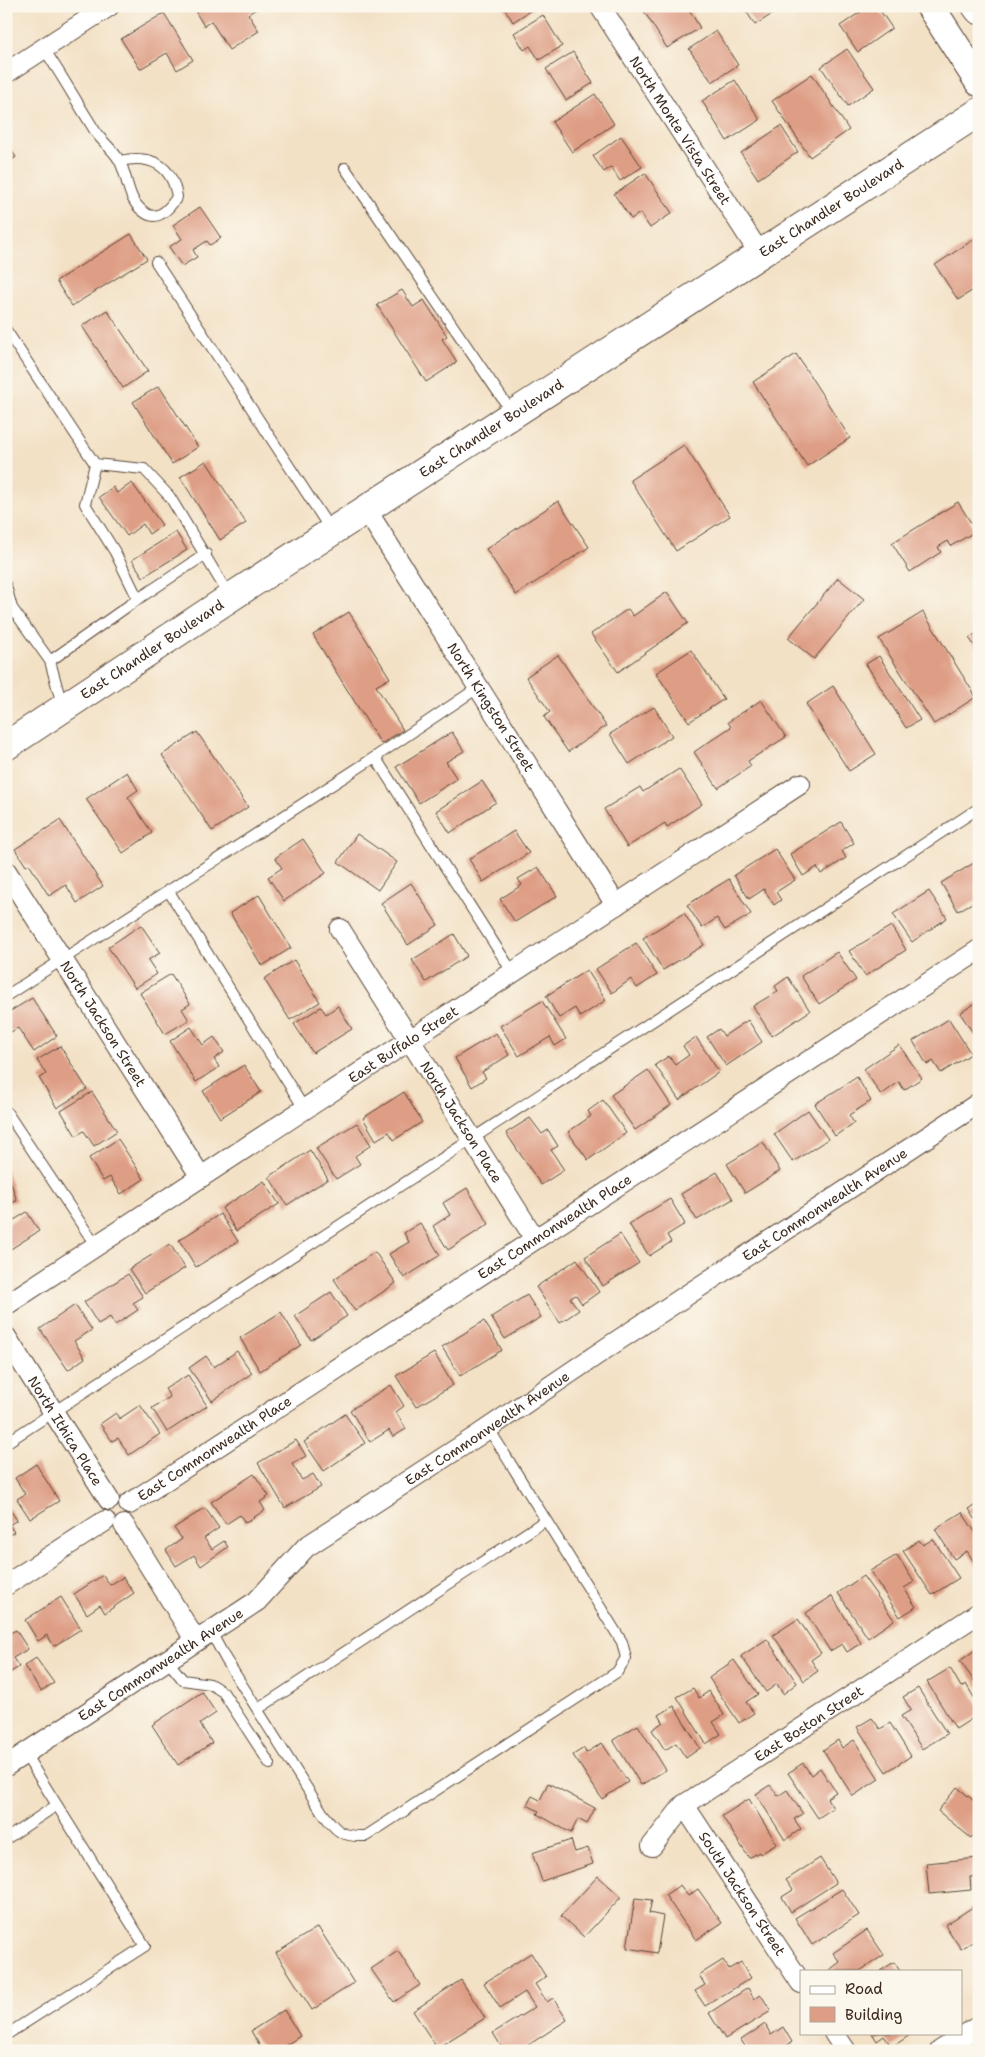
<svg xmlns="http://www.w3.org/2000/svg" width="985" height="2057" font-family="'Shantell Sans',sans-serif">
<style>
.building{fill:#de9e85}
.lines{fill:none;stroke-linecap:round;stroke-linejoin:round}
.service-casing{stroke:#574537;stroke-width:12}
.minor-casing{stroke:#574537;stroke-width:22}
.secondary-casing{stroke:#574537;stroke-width:30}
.service{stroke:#fff;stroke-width:10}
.minor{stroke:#fff;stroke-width:20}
.secondary{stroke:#fff;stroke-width:28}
.labels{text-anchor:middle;stroke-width:4.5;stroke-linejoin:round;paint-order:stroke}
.street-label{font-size:14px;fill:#3b2a1e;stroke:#fbf7ec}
</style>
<rect width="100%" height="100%" fill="#fbf7ec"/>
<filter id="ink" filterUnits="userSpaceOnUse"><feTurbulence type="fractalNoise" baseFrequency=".02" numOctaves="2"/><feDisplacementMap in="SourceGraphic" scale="10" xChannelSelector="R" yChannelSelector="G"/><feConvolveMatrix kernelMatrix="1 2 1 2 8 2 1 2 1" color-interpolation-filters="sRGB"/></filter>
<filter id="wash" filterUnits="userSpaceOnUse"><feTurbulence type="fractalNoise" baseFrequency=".0096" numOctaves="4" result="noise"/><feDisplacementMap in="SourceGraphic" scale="20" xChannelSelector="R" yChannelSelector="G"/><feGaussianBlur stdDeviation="1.12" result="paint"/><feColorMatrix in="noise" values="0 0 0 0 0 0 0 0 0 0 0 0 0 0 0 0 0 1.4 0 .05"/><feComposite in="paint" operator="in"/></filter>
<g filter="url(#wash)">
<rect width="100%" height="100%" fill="#f3e1c6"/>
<g id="blocks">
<path class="building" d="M192,6H261L248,14L259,31L229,50L211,21L204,26Z
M503,6H537L513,22Z
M644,6H687L700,28L667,48L642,8Z
M743,6H785L755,25Z
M869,6H877L892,28L858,52L840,26Z
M164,13L193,60L177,70L167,53L140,69L121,39Z
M543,15L562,46L539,60L530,46L524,50L514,33Z
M716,31L738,65L712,82L689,49Z
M847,49L874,88L848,106L821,67Z
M573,52L593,83L566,100L546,69Z
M812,74L849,130L810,157L772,101Z
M735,80L760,120L727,141L702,101Z
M595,94L614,124L572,152L552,122Z
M781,126L798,152L758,179L741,153Z
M621,136L642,167L620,181L611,167L604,172L593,156Z
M6,143L16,157L6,164Z
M645,173L672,213L650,228L640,213L631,219L614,194Z
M200,207L221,238L210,245L207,241L193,250L197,257L182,266L169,247L182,239L173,225Z
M131,234L147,259L72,306L56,281Z
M979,236V286L958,300L935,265Z
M402,290L413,307L424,300L447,336L442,339L457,362L426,382L377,305Z
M107,310L148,371L123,388L82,326Z
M796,354L850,438L807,466L753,382Z
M159,386L198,447L172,464L133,402Z
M684,445L730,516L676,551L630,480Z
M206,461L246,523L220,540L180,477Z
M132,483L162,525L149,534L143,524L127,536L99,497L113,487L117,493Z
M558,501L589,547L516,595L486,549Z
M958,502L976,531L951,546L948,541L938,547L941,552L910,572L892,543Z
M176,532L187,550L143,577L132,560Z
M838,578L864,599L814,659L788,638Z
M667,592L688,623L618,672L591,634L628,609L633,616Z
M349,612L390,678L376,686L403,730L381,744L313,635Z
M923,612L976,697L934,724L879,639Z
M979,632V652L969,638Z
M691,650L724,699L689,722L656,673Z
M558,655L606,726L568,752L544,717L550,712L526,677Z
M879,656L920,720L906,728L866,664Z
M833,686L876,754L849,771L806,704Z
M761,700L786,737L748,761L751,766L718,788L694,752L731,727L728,722Z
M654,707L672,736L629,764L610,734Z
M197,732L248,807L212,831L162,755Z
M452,732L464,751L446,762L457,779L419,803L396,767Z
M679,769L702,804L667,827L665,823L627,847L604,809L640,787L643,792Z
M127,772L138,790L128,797L152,833L123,853L86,799Z
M482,781L496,802L450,833L436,811Z
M60,820L103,886L77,903L66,885L49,896L29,864L26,866L15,849Z
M841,822L854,843L842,851L846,858L821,874L817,867L803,876L790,854Z
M514,831L529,853L483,882L469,859Z
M357,834L397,862L378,890L338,862Z
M303,839L326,873L284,901L268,877L282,868L275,858Z
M775,849L795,880L776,892L781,900L774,905L764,889L749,899L734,875Z
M977,861L979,899L958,911L941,883Z
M538,867L557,896L515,922L500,899L522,885L518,879Z
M729,879L751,914L725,930L717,918L702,928L687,905Z
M411,883L438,925L408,945L381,903Z
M929,891L947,918L912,942L893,914Z
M259,895L291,948L262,966L230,913Z
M684,913L704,945L663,970L643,938Z
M141,925L160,953L148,960L157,974L135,988L108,947Z
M891,926L906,950L865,976L849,951Z
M454,934L467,956L426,982L412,960Z
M636,943L657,975L637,988L631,979L612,993L596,969Z
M837,952L856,980L819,1004L801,976Z
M294,960L320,1002L290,1020L264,979Z
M587,970L606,1000L580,1017L575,1008L559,1018L546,996Z
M171,974L190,1004L182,1009L189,1020L165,1034L140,993Z
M788,977L810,1011L772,1036L753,1006L778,991L775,986Z
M32,998L57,1036L34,1052L18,1028L11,1032L6,1025V1014Z
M542,1001L566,1039L555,1046L550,1037L519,1056L500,1026Z
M979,1001V1042L960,1013Z
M338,1006L352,1029L313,1053L294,1024L321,1007L326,1014Z
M949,1019L971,1054L941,1073L933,1061L927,1065L913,1041Z
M748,1020L762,1042L726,1066L707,1037L719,1029L724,1036Z
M191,1027L203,1045L214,1037L224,1052L214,1059L219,1067L196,1082L170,1041Z
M496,1033L509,1055L482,1072L486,1078L472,1087L455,1058Z
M696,1037L719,1072L679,1100L655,1065L669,1056L675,1065L689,1055L683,1046Z
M899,1045L922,1078L904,1090L899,1082L881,1095L864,1069Z
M60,1046L87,1089L57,1108L39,1078L46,1074L37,1060Z
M244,1065L261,1092L220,1118L203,1091Z
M648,1070L671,1105L635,1130L611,1095Z
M857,1077L871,1101L849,1115L854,1123L835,1136L815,1104Z
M92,1092L117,1131L94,1146L84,1131L76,1136L61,1111Z
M404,1092L422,1122L394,1140L389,1132L376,1140L363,1118Z
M603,1100L626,1133L588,1160L568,1132L591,1116L588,1111Z
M808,1110L828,1139L793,1162L774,1134Z
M530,1118L542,1134L548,1130L558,1146L551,1150L564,1170L541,1185L506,1133Z
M357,1123L371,1145L355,1156L360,1164L336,1179L316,1148Z
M118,1139L144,1179L121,1194L110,1177L103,1181L89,1158Z
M763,1142L780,1171L745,1193L727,1164Z
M310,1150L328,1179L287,1205L269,1177Z
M6,1168L17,1201L6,1204Z
M717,1172L733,1199L697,1220L681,1194Z
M264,1181L279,1204L236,1231L222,1208Z
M467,1188L489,1224L448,1250L433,1226L450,1215L443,1203Z
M670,1199L685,1224L667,1235L671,1242L649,1256L629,1224Z
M27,1212L39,1231L6,1252V1225Z
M220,1214L238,1241L196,1267L179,1240Z
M420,1223L440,1255L404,1278L389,1254L409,1242L404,1233Z
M620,1234L639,1263L603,1286L585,1257Z
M170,1244L185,1268L145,1293L129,1269Z
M375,1252L396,1283L355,1311L334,1279Z
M577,1259L599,1292L582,1304L576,1295L570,1298L579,1310L560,1323L536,1287Z
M128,1274L143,1297L133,1303L138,1310L115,1325L110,1317L98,1324L84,1302Z
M331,1292L347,1316L311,1340L295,1316Z
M527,1295L541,1317L505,1339L491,1317Z
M75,1305L92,1330L74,1341L85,1358L68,1370L40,1329Z
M281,1312L301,1345L260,1371L240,1338Z
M484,1321L502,1350L460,1376L442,1347Z
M237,1351L252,1373L212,1401L189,1368L206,1356L214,1367Z
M434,1353L453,1385L416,1407L396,1376Z
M188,1375L207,1406L167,1432L152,1408L170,1397L165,1389Z
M391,1385L404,1406L396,1412L406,1429L393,1437L389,1430L370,1442L350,1410Z
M140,1405L160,1434L129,1455L118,1438L112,1441L100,1424L116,1413L119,1419Z
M345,1414L365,1443L324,1471L304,1442Z
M296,1440L306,1456L292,1464L302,1480L313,1474L321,1487L285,1508L258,1463Z
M36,1464L59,1501L30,1519L17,1499L25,1494L15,1478Z
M254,1474L269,1496L260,1502L265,1510L245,1523L240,1515L226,1524L211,1502Z
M979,1503V1525L969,1509Z
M6,1504L17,1520L9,1525L14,1532L6,1537Z
M205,1508L219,1528L204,1538L212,1549L224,1541L228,1547L201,1566L194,1555L176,1566L166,1550L182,1539L174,1528Z
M962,1512L979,1538V1566L977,1567L967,1551L954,1559L935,1529Z
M933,1539L959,1578L932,1595L903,1551L919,1540L923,1545Z
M897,1555L914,1582L904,1588L916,1607L900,1617L870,1571Z
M103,1575L110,1585L123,1577L134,1593L105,1613L100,1605L87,1614L74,1594Z
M863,1576L894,1620L868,1638L838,1593Z
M832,1596L861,1643L847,1652L842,1644L830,1651L806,1613Z
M61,1597L81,1629L54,1646L47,1635L38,1641L25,1620Z
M798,1619L821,1653L811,1660L818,1671L804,1681L773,1635Z
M16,1630L28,1649L13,1658L19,1667L6,1675V1635Z
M767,1639L797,1683L783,1694L777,1684L766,1692L741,1656Z
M975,1650L979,1655V1688L960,1661Z
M36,1658L54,1683L41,1691L24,1666Z
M734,1660L758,1694L746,1702L754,1713L739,1723L709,1678Z
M950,1668L961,1687L966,1684L979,1706V1714L956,1729L927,1682Z
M693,1688L699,1698L709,1691L724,1715L713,1722L721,1734L706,1744L677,1697Z
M918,1688L947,1734L922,1749L901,1716L911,1710L903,1697Z
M202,1692L216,1713L200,1724L212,1743L178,1765L152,1725Z
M674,1706L700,1748L686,1758L676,1743L665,1750L652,1730L663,1722L659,1715Z
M872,1718L880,1729L890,1723L911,1756L886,1772L857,1727Z
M638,1725L666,1770L641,1785L613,1740Z
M838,1740L842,1748L854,1740L879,1779L853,1796L823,1750Z
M602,1743L628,1782L602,1799L573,1755L584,1748L586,1753Z
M803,1763L811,1775L820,1768L836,1792L827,1798L833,1808L818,1818L788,1773Z
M548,1783L595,1808L587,1824L578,1819L571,1833L537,1814L539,1811L527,1805L532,1796L540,1800Z
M770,1785L778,1796L787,1790L803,1814L794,1819L801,1829L785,1840L756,1794Z
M957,1787L979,1805V1828L971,1838L938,1811Z
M749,1799L777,1844L760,1854L759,1852L749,1858L722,1816Z
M571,1840L575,1852L588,1848L593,1864L542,1881L532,1853Z
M820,1858L836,1883L791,1912L782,1897L793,1890L786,1880Z
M979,1858V1876L970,1877L971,1890L929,1894L926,1863Z
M598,1876L621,1897L584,1937L561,1916Z
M680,1885L688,1896L698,1889L722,1923L696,1940L665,1895Z
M842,1889L859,1915L812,1945L795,1918Z
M635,1898L652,1900L649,1913L663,1916L657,1953L627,1948Z
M979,1903V1938L961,1949L945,1925Z
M318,1927L354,1983L312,2010L276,1953Z
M867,1930L884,1955L860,1971H828L840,1962L833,1953Z
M398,1951L420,1985L394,2002L371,1969Z
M531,1953L546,1977L535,1984L547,2002L553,1998L567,2020L519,2051H504L493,2033L535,2007L525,1992L500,2008L484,1983Z
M723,1960L729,1969L741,1962L751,1978L705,2006L695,1991L705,1985L699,1975Z
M894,1962L900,1971H880Z
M461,1980L485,2018L437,2048L413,2011Z
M748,1988L754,1999L761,1995L771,2011L725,2039L709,2013Z
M284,2010L300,2036L277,2051H263L251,2031Z
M765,2024L771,2035L783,2027L792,2042L778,2051H748L741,2040Z
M872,2033H913L892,2047L884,2036L877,2041Z"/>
</g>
</g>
<g filter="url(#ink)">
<use href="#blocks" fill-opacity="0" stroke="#574537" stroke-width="1"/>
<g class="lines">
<defs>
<path id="service" d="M44,49C63,77 79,106 97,134C104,143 114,151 119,160C129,177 126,202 147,214C159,221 171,206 177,197C172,165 151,154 120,161
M345,168L513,414
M156,262L332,532
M6,330L95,464L85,504L115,552L138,599L206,554
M95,464L144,469L170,497L230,597
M6,586L12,608L50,661L62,705
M50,661L138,599
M375,757L513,973
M168,890L305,1110
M6,996L375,757L479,687
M6,1111L96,1246
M6,1443L979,808
M211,1632L225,1658L322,1812C337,1832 341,1837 366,1836L617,1672L626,1658L622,1642L489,1429
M167,1660L183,1680L210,1684L223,1692L270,1764
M258,1709L546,1520
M6,1839L57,1805
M6,2035L145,1946L25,1754"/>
<g id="minor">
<path id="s1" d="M600,6L760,254"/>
<path d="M6,73L109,6"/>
<path id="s2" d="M367,511L616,905"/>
<path id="s3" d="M6,871L201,1177"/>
<path id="s4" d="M340,929L535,1239"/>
<path id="s5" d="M6,1305L800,784"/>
<path id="s6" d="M6,1337L109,1500"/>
<path id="s7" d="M129,1504L979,950"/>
<path d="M124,1525L196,1641"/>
<path d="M6,1585L105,1521"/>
<path id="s8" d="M6,1766L257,1601L306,1547L477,1436L611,1345L979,1103"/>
<path id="s9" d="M684,1805L801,1983"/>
<path id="s10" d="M652,1846L684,1805L979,1613"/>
<path d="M834,2033L846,2051"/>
<path d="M940,2051L979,2026"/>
</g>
<g id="secondary">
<path d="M930,6L979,82"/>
<path d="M976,6L979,10"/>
<path id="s11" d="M6,746L231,597L979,112"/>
</g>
</defs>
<use href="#service" class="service-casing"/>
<use href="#minor" class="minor-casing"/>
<use href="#secondary" class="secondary-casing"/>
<use href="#service" class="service"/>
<use href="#minor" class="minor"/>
<use href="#secondary" class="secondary"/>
</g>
</g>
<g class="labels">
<g class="street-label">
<text dy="5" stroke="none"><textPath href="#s1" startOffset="148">North Monte Vista Street</textPath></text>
<text dy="5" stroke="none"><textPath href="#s11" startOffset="985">East Chandler Boulevard</textPath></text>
<text dy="5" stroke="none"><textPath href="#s11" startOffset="580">East Chandler Boulevard</textPath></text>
<text dy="5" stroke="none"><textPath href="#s11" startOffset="175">East Chandler Boulevard</textPath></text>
<text dy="5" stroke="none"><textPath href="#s2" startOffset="232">North Kingston Street</textPath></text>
<text dy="5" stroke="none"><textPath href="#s3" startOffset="181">North Jackson Street</textPath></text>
<text dy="5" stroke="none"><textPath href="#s5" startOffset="475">East Buffalo Street</textPath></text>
<text dy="5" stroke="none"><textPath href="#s4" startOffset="228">North Jackson Place</textPath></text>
<text dy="5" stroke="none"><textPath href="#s8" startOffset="995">East Commonwealth Avenue</textPath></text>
<text dy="5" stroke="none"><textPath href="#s7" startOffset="508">East Commonwealth Place</textPath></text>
<text dy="5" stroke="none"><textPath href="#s8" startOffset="590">East Commonwealth Avenue</textPath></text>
<text dy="5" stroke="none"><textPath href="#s6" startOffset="111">North Ithica Place</textPath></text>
<text dy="5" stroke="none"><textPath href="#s7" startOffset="102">East Commonwealth Place</textPath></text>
<text dy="5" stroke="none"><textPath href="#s8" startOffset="185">East Commonwealth Avenue</textPath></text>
<text dy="5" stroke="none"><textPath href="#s10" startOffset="201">East Boston Street</textPath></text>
<text dy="5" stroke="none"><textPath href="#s9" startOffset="106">South Jackson Street</textPath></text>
</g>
</g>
<rect width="985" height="2057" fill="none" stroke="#fbf7ec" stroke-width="25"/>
<rect x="800" y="1970" width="162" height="65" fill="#fbf7ec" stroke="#aea59a"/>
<rect x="810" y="1986" width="25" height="8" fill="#ffffff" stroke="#aea59a"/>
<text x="845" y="1994" font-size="15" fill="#3b2a1e">Road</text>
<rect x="810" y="2007" width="25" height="15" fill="#de9e85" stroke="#aea59a"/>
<text x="845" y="2020" font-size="15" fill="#3b2a1e">Building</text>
</svg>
